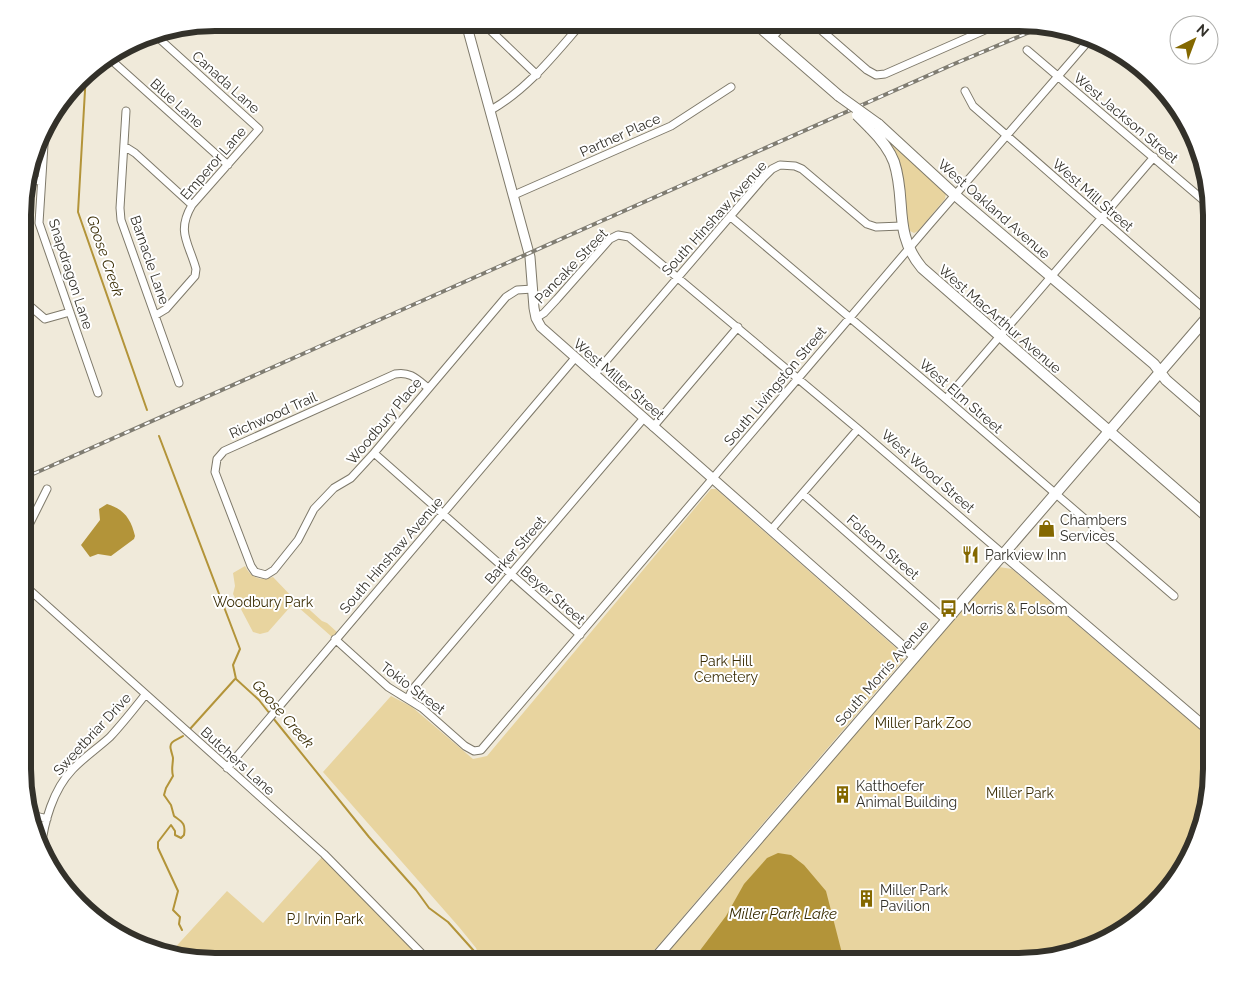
<svg xmlns="http://www.w3.org/2000/svg" width="1234" height="984" font-family="Raleway,sans-serif">
<style>
.green{fill:#e8d49f}
.water{fill:#b39439}
.lines{fill:none;stroke-linecap:round;stroke-linejoin:round}
.stream{stroke:#b39439;stroke-width:2}
.minor-casing{stroke:#7e796a;stroke-width:9}
.tertiary-casing{stroke:#7e796a;stroke-width:11}
.secondary-casing{stroke:#7e796a;stroke-width:12}
.minor{stroke:#fff;stroke-width:7}
.tertiary{stroke:#fff;stroke-width:9}
.secondary{stroke:#fff;stroke-width:10}
.rail-casing{stroke:#807d72;stroke-width:4}
.rail{stroke:#fff;stroke-width:2;stroke-dasharray:5.5;stroke-linecap:butt}
.secondary-bridge-casing{stroke:#7e796a;stroke-width:12;stroke-linecap:butt}
.secondary-bridge{stroke:#fff;stroke-width:10}
.labels{text-anchor:middle;stroke-width:4;stroke-linejoin:round;paint-order:stroke}
.street-label{font-size:14px;fill:#33312a;stroke:#fff}
.poi-label{font-size:14px;fill:#33312a;stroke:#fff;text-anchor:start}
.park-label{font-size:14px;fill:#3c2f07;stroke:#fff}
.water-label{font-size:15px;font-style:italic;fill:#3a2d04;stroke:#fff}
.rim{fill:none;stroke:#33312a;stroke-width:6}
</style>
<rect width="100%" height="100%" fill="#f0eada"/>
<path class="green" d="M883,136L946,193L945,199L918,231L914,233L908,230Z
M711,489H716L904,655V659L645,961H481L476,948L459,927L323,772L391,696L412,707L473,759L487,756Z
M245,566C251,578 260,581 273,577L295,600L301,602L322,621L327,623L337,632L332,637L298,607L291,606L268,632L260,634L253,632L233,594L235,586L233,573Z
M999,567L1012,569L1211,739V781L1197,843L1163,896L1093,947L1018,961H660Z
M322,857L415,950L405,961H203L170,953L227,891L263,923Z"/>
<path class="water" d="M107,504C124,509 131,519 135,536L134,539L111,556L98,554L90,557L81,545L100,520L99,509Z
M778,853L791,855L804,865L826,891L844,961H692L726,916L744,884L767,858Z"/>
<g class="lines">
<path class="stream" d="M86,73L78,212L147,410
M159,436L240,649L233,665L236,679L259,700L270,714
M273,718L369,837L416,890L429,908L448,922L474,951L477,961
M190,729L235,679
M182,930L179,924L180,917L173,910L178,891L158,848V842L171,825L175,831V835L181,838L184,835C186,823 182,822 174,816L171,805L164,795L166,788L173,776C171,769 173,764 173,758C173,757 171,751 171,750C168,741 177,740 183,736"/>
<defs>
<path id="minor" d="M813,23L867,70L876,75L885,74L1001,23
M966,23L974,34
M467,25L478,24L488,28L537,75
M153,33L259,129L192,205C176,232 189,243 196,269L195,276L166,309L156,315
M772,38L785,23
M1027,50L1209,205
M109,58L228,165
M965,91L973,106L1211,314
M491,110C528,89 554,55 582,23
M126,111L120,208L121,220L179,383
M45,129L39,223L98,393
M124,146L135,153L192,205
M28,180L41,181
M514,195L671,126L731,87
M731,217L946,399L1174,596
M24,301L45,319L70,312
M536,318L544,313L557,299L610,239L618,235L629,237L858,429L1003,554
M594,375L764,177L772,169L780,165L795,166L802,169L867,224L876,227L902,226
M428,388C417,379 410,371 395,374L224,451L217,459L215,472L251,566L255,572L266,575L274,570L298,540L314,509L334,488L351,478L374,453L506,297L517,290L533,289
M946,399L1154,157
M653,427L738,327
M374,453L580,635
M803,494L946,620
M771,530L858,429
M23,537L47,489
M23,584L324,854L429,961
M335,639L388,687L422,708L465,746L474,751L481,750L929,225L1092,37
M408,699L412,690L644,418
M227,768L575,358
M32,815L47,819
M41,849C44,822 53,790 72,770C83,758 98,748 110,737C122,724 134,709 145,695"/>
<path id="tertiary" d="M466,23L530,257L534,308L536,318L541,327L915,657
M1003,554L1211,732"/>
<path id="secondary" d="M755,23L839,96
M878,124L955,195L1154,364L1166,380L1211,419
M870,128C880,138 889,149 894,162C907,201 892,232 922,268L1211,520
M653,961L1211,313"/>
</defs>
<use href="#minor" class="minor-casing"/>
<use href="#tertiary" class="tertiary-casing"/>
<use href="#secondary" class="secondary-casing"/>
<use href="#minor" class="minor"/>
<use href="#tertiary" class="tertiary"/>
<use href="#secondary" class="secondary"/>
<defs>
<path id="rail" d="M24,478L954,64L1044,26"/>
</defs>
<use href="#rail" class="rail-casing"/>
<use href="#rail" class="rail"/>
<defs>
<path id="secondary-bridge" d="M839,96L878,124
M857,115L870,128"/>
</defs>
<use href="#secondary-bridge" class="secondary-bridge-casing"/>
<use href="#secondary-bridge" class="secondary-bridge"/>
</g>
<defs>
<symbol id="shop-bare" viewBox="-9 -9 18 18"><path d="M-5-2.5h2.3a2.7 3.5 0 0 1 5.4 0H5L5.5 6h-11ZM-1.5-2.5h3a1.5 2.3 0 0 0-3 0Z" fill="#846800" stroke="#fff" stroke-width="2.5" paint-order="stroke"/></symbol>
<symbol id="restaurant-bare" viewBox="-9 -9 18 18"><path d="M-5-6h1v4h1v-4h1v4h1v-4h1v5L-1.5 .5V6h-2V.5L-5-1ZM5-6V6H3V1.5H1.5Q1.5-4 5-6Z" fill="#846800" stroke="#fff" stroke-width="2.5" paint-order="stroke"/></symbol>
<symbol id="bus-bare" viewBox="-9 -9 18 18"><path d="M-5-6H5V4H4V6H2V4H-2V6H-4V4H-5ZM-3.5-4V0h7V-4ZM-3.5 1.2v1.5H-2V1.2ZM2 1.2v1.5H3.5V1.2Z" fill="#846800" stroke="#fff" stroke-width="2.5" paint-order="stroke"/></symbol>
<symbol id="building-bare" viewBox="-9 -9 18 18"><path d="M-4-6H4V6H1V3H-1V6H-4ZM-2.5-4.3h1.7v1.8h-1.7ZM.8-4.3h1.7v1.8H.8ZM-2.5-1h1.7V.8h-1.7ZM.8-1h1.7V.8H.8Z" fill="#846800" stroke="#fff" stroke-width="2.5" paint-order="stroke"/></symbol>
</defs>
<g fill-rule="evenodd">
<use href="#shop-bare" x="1034" y="516" width="25" height="25"/>
<use href="#restaurant-bare" x="958" y="542" width="25" height="25"/>
<use href="#bus-bare" x="936" y="596" width="25" height="25"/>
<use href="#building-bare" x="830" y="782" width="25" height="25"/>
<use href="#building-bare" x="854" y="886" width="25" height="25"/>
</g>
<g class="labels">
<g class="street-label">
<text transform="translate(226 82) rotate(42)" y="5">Canada Lane</text>
<text transform="translate(177 103) rotate(42)" y="5">Blue Lane</text>
<text transform="translate(1126 118) rotate(40)" y="5">West Jackson Street</text>
<text transform="translate(620 135) rotate(-24)" y="5">Partner Place</text>
<text transform="translate(213 163) rotate(-49)" y="5">Emperor Lane</text>
<text transform="translate(1093 195) rotate(41)" y="5">West Mill Street</text>
<text transform="translate(994 209) rotate(41)" y="5">West Oakland Avenue</text>
<text transform="translate(714 218) rotate(-48)" y="5">South Hinshaw Avenue</text>
<text transform="translate(150 260) rotate(71)" y="5">Barnacle Lane</text>
<text transform="translate(571 266) rotate(-46)" y="5">Pancake Street</text>
<text transform="translate(71 274) rotate(72)" y="5">Snapdragon Lane</text>
<text transform="translate(1000 319) rotate(41)" y="5">West MacArthur Avenue</text>
<text transform="translate(619 379) rotate(41)" y="5">West Miller Street</text>
<text transform="translate(775 386) rotate(-50)" y="5">South Livingston Street</text>
<text transform="translate(961 396) rotate(41)" y="5">West Elm Street</text>
<text transform="translate(273 415) rotate(-24)" y="5">Richwood Trail</text>
<text transform="translate(384 421) rotate(-50)" y="5">Woodbury Place</text>
<text transform="translate(928 471) rotate(41)" y="5">West Wood Street</text>
<text transform="translate(883 547) rotate(41)" y="5">Folsom Street</text>
<text transform="translate(515 550) rotate(-49)" y="5">Barker Street</text>
<text transform="translate(391 555) rotate(-49)" y="5">South Hinshaw Avenue</text>
<text transform="translate(553 595) rotate(41)" y="5">Beyer Street</text>
<text transform="translate(882 673) rotate(-49)" y="5">South Morris Avenue</text>
<text transform="translate(413 688) rotate(37)" y="5">Tokio Street</text>
<text transform="translate(92 734) rotate(-47)" y="5">Sweetbriar Drive</text>
<text transform="translate(238 761) rotate(42)" y="5">Butchers Lane</text>
</g>
<g class="poi-label">
<text x="1060" y="525">Chambers<tspan x="1060" dy="16">Services</tspan></text>
<text x="985" y="560">Parkview Inn</text>
<text x="963" y="614">Morris &amp; Folsom</text>
<text x="856" y="791">Katthoefer<tspan x="856" dy="16">Animal Building</tspan></text>
<text x="880" y="895">Miller Park<tspan x="880" dy="16">Pavilion</tspan></text>
</g>
<g class="park-label">
<text x="263" y="607">Woodbury Park</text>
<text x="726" y="666">Park Hill<tspan x="726" dy="16">Cemetery</tspan></text>
<text x="923" y="728">Miller Park Zoo</text>
<text x="1020" y="798">Miller Park</text>
<text x="325" y="924">PJ Irvin Park</text>
</g>
<g class="water-label">
<text transform="translate(105 256) rotate(71)" y="5">Goose Creek</text>
<text transform="translate(283 714) rotate(49)" y="5">Goose Creek</text>
<text x="783" y="919">Miller Park Lake</text>
</g>
</g>
<path d="M0 0H1234V984H0ZM215 31H1019A184 184 0 0 1 1203 215V769A184 184 0 0 1 1019 953H215A184 184 0 0 1 31 769V215A184 184 0 0 1 215 31Z" fill="#fff" fill-rule="evenodd"/>
<path class="rim" d="M215 31H1019A184 184 0 0 1 1203 215V769A184 184 0 0 1 1019 953H215A184 184 0 0 1 31 769V215A184 184 0 0 1 215 31Z"/>
<g transform="translate(1194 40) rotate(42)"><circle r="24" fill="#ffffff" stroke="#adadaa"/>
<path d="M0-4L9 19L0 12L-9 19Z" fill="#846800"/>
<text y="-8" font-size="14" font-weight="bold" text-anchor="middle" fill="#33312a">N</text>
</g>
</svg>
